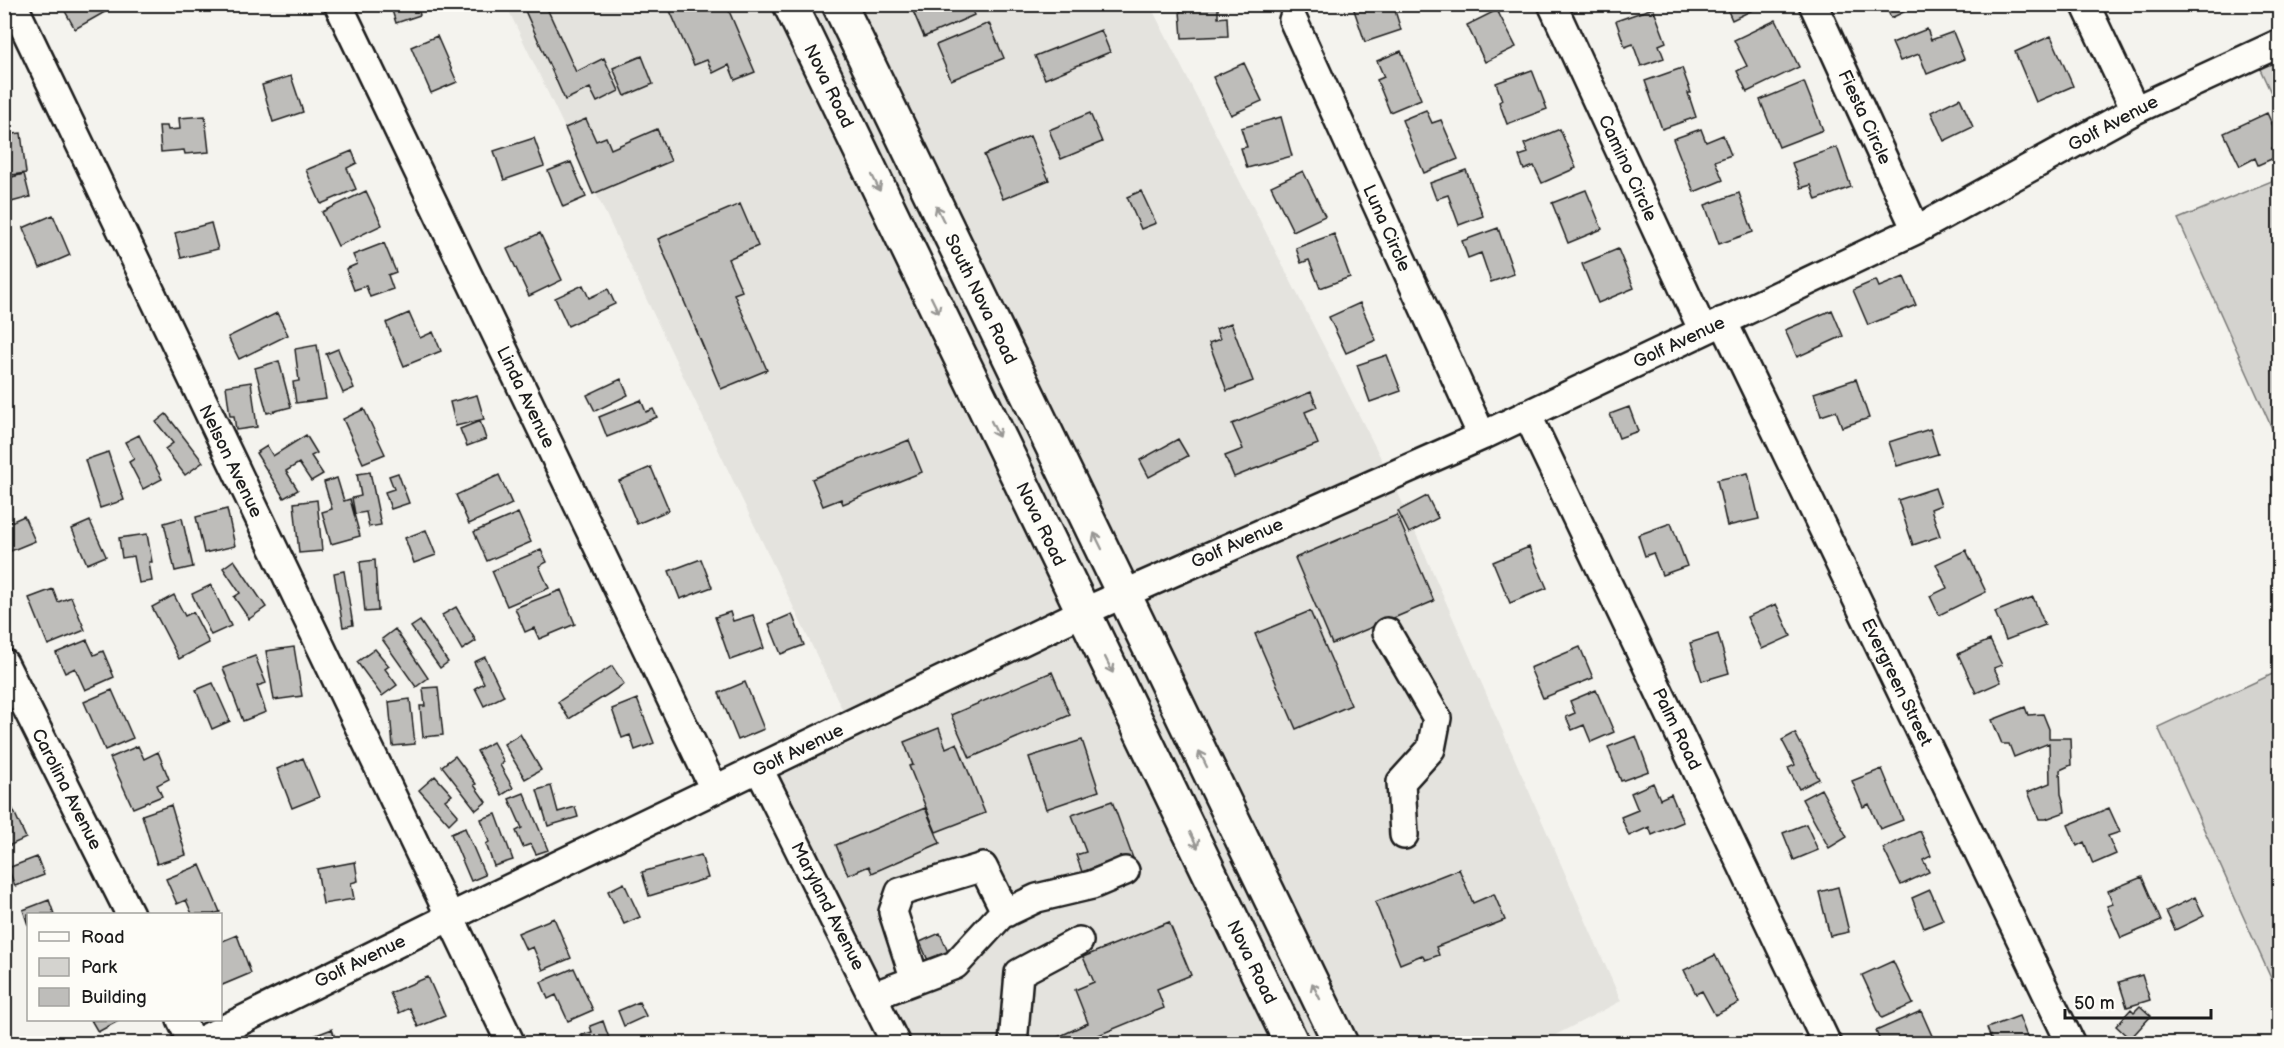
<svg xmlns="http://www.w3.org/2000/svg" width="2284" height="1048" font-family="'Balsamiq Sans',sans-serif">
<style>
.built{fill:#e4e3de;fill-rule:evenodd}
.green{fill:#d4d3cf;stroke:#787876;stroke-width:1.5}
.building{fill:#bebdba;stroke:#1c1c1c;stroke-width:1.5}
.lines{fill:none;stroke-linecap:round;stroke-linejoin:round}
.minor-casing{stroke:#1c1c1c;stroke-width:32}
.major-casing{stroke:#1c1c1c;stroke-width:38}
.minor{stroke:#fdfcf7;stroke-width:27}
.major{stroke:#fdfcf7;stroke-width:33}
.oneway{stroke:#989794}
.labels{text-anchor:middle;stroke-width:4.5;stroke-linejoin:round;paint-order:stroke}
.street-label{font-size:18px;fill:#1c1c1c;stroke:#fdfcf7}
</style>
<rect width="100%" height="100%" fill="#f4f3ee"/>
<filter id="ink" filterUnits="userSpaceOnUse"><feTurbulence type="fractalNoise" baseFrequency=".0167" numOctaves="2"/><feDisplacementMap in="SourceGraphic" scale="12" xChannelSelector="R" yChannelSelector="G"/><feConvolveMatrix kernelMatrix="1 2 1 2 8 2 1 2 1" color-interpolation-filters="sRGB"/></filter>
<g filter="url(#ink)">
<path class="built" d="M506,5H778L1070,607L845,715Z
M801,5H828L949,255L937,249L908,226Z
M850,5H1150L1385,466L1128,579Z
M929,270L962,282L1110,588L1088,598Z
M1395,486L1621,1001L1540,1043H1352L1138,599ZM1389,616L1445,712L1411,786L1414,845L1395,847L1391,783L1422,743L1426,721L1373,629Z
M1119,607L1330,1043H1303L1098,617Z
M1079,626L1280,1043H1023L1028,981L1092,946L1083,926L1014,963L1003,1043H907L888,1002L1005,926L1040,909L1094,896L1138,878L1131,857L1089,874L1010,898L992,862L897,881L902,973L878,982L774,777L857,740L855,735Z"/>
<path class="green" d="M2279,43V110L2254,56Z
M2279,178V444L2178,219Z
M2279,671V996L2158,727Z"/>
<path class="building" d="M61,4H119L75,29Z
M390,4H417L420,15L396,23Z
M522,4H545L576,72L604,58L619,91L597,102L590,88L565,100Z
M667,4H726L755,72L735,80L729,65L713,73L707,60L694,65Z
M910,4H969L974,15L924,37Z
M1189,4H1218V18L1227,17L1228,36L1182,38L1180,11L1189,10Z
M1352,4H1393L1401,30L1365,42Z
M1725,4H1765L1732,20Z
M1885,4H1921L1891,18Z
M1653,8L1666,42L1659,45L1664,58L1641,66L1633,44L1625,47L1616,21Z
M1497,10L1516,47L1485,62L1467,25Z
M1776,20L1799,67L1747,92L1737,71L1747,66L1734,40Z
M989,23L1004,58L951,80L936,45Z
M1927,29L1931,40L1953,32L1964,59L1927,74L1919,54L1900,61L1892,43Z
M1101,30L1110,52L1045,79L1035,56Z
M437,36L457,82L431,93L411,47Z
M2051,36L2073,86L2036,102L2015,52Z
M1401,51L1421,99L1390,112L1377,80L1384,77L1377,61Z
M642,56L653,84L625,96L613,68Z
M1244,63L1262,101L1231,115L1213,77Z
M1682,68L1691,93H1688L1696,117L1662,129L1645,81Z
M1532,70L1547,109L1507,124L1499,102L1502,100L1496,83Z
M291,76L303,112L273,122L262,85Z
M1804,82L1823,130L1779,147L1760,100Z
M1960,98L1973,127L1944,141L1931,112Z
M1426,110L1432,123L1441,120L1458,159L1424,173L1402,120Z
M1090,113L1102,142L1061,159L1049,130Z
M2267,113L2280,141V145L2272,148L2276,157L2258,165L2255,158L2240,166L2224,133Z
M205,116L209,152L185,154L184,150L161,152L159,126H167L168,130L180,129L179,118Z
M1281,117L1292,156L1247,168L1241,148L1247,147L1241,128Z
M586,119L596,141L606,137L611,149L657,129L671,161L593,194L565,128Z
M1560,129L1576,168L1542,183L1534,166L1524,170L1519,156L1528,153L1524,144Z
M1701,129L1706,142L1723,135L1731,155L1715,161L1723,180L1694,192L1673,139Z
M21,133L26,173L4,176V135Z
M1030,136L1049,180L1003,199L984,155Z
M534,138L544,166L504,180L494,151Z
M1837,147L1851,187L1816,200L1811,185L1801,188L1792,163Z
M352,151L357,163L347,168L356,189L321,204L306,170Z
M571,162L586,197L563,207L548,171Z
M1466,170L1483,216L1459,225L1448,195L1436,199L1430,183Z
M1303,171L1325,216L1293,231L1271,186Z
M24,174L30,197L4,204V179Z
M1586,190L1602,229L1568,243L1552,203Z
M366,191L382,225L338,246L322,212Z
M1141,191L1156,223L1141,229L1127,197Z
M1739,193L1753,232L1719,244L1705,205Z
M740,204L758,246L728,259L742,291L734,294L767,370L721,389L658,239Z
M53,215L70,255L40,268L23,228Z
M211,223L218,249L181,258L175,233Z
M1498,228L1514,274L1491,282L1481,253L1468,258L1462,241Z
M540,233L562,280L529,296L507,249Z
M1334,234L1350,277L1320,288L1309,260L1301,263L1296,248Z
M384,243L396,272L388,275L393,289L370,297L366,286L354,290L346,269L357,264L353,255Z
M1618,249L1634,288L1598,303L1582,264Z
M1904,277L1916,305L1868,325L1853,290L1876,280L1879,287Z
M583,285L589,298L608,289L615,304L568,326L555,298Z
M1360,303L1376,340L1346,353L1329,317Z
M1832,310L1843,336L1797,357L1785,330Z
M277,313L288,335L239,359L228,337Z
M409,313L420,338L433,332L441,351L404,366L386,323Z
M1231,323L1253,381L1227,391L1209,343L1220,339L1216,329Z
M317,345L326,399L296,403L293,382L299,381L295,349Z
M338,349L354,388L343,393L326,354Z
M1387,355L1401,391L1370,402L1357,365Z
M279,361L291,407L267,413L255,368Z
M621,379L628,395L595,411L587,395Z
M1856,379L1869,418L1842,427L1836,411L1821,416L1814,393Z
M251,382L257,427L236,430L234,416H230L226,386Z
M1311,392L1317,407L1305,412L1318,444L1234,477L1225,456L1243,449L1232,424Z
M477,395L484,419L456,426L450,402Z
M641,400L646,412L653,409L657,417L607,437L599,417Z
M1629,407L1638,431L1619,438L1610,414Z
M364,409L385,454L363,463L343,419Z
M166,414L203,462L185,475L165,449L173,443L156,422Z
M480,421L486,439L467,446L460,429Z
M1930,429L1938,454L1897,466L1889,442Z
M139,435L162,479L143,489L129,462L134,459L125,442Z
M306,435L317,453L311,456L323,474L311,481L299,463L286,471L298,490L284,498L256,453L267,446L273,456Z
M1178,439L1188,456L1149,477L1140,460Z
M909,440L922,472L843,504L841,499L823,506L812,479Z
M108,452L124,500L100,508L85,460Z
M651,467L669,510L637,524L619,481Z
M370,472L381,525L369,527L366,512L355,514L352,498L361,496L357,474Z
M398,473L409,503L391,509L385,492L394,489L389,476Z
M1748,473L1759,519L1727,526L1717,480Z
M499,475L512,504L469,524L456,495Z
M337,478L344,501L350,499L360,536L331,544L322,512L332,509L324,482Z
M1935,488L1941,505L1931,509L1940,536L1913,545L1898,500Z
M1427,496L1438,518L1409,533L1398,511Z
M317,500L322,551L299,553L294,503Z
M227,509L235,546L204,553L196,517Z
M518,513L531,542L487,561L474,532Z
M1397,515L1434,601L1332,644L1295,558Z
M24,516L35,541L6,553L4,525Z
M182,518L193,567L175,571L164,523Z
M90,521L106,556L87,564L72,529Z
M1671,523L1687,566L1662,575L1653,553L1645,556L1638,535Z
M426,530L436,555L414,563L405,538Z
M147,534L152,562H149L152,581L139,583L134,556L122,558L119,538Z
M1529,547L1547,588L1510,603L1493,562Z
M541,550L547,562L539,566L549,588L507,606L492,571Z
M1966,550L1986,592L1939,615L1930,596L1947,588L1936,564Z
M701,559L712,587L680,599L669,571Z
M234,560L266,607L249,619L234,597L240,593L223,568Z
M375,560L378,611L365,612L360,562Z
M344,571L353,625L343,627L334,573Z
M211,585L231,626L211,635L192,594Z
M53,589L58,602L71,597L85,630L48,645L29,598Z
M561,590L575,624L539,639L534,628L525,632L515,608Z
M174,595L185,616L193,612L209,643L179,659L152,607Z
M2033,597L2045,625L2006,640L1995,612Z
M1776,604L1791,636L1762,649L1747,617Z
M456,607L476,641L462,650L442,615Z
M1310,611L1351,705L1296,729L1255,634Z
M730,612L733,621L753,615L764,648L730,660L715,617Z
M792,614L804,645L781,654L769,624Z
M420,621L448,662L440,668L411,627Z
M395,629L428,678L416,687L382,639Z
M1718,634L1729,673L1702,681L1690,643Z
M87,640L94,655L103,651L114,677L85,690L75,668L65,673L56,653Z
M1990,640L2002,665L1994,668L2001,682L1976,693L1958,654Z
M294,647L302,696L274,700L266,651Z
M1580,647L1593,678L1543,698L1530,668Z
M375,649L389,666L385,669L397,685L382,696L357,662Z
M255,656L266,683L257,686L266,712L243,721L223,668Z
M485,657L504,696L484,706L475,688L484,683L474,662Z
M612,666L624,684L569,719L558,702Z
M1052,672L1070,715L970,758L951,715Z
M745,682L764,729L738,740L719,693Z
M213,683L230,721L212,729L196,690Z
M438,687L443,735L423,737L420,706H425L423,688Z
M112,690L133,738L105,750L84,702Z
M1596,690L1614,732L1591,742L1584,725L1572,730L1566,717L1575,713L1570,701Z
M410,699L415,744L393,746L389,702Z
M637,699L654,743L635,750L630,735L622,738L612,709Z
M2025,707L2028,715L2043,714L2049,729V738H2070L2071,765L2060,770L2061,794L2064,804L2065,812L2046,819H2039L2028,792L2050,783L2049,743L2014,757L2009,744H2002L1992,720Z
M939,728L946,748L957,743L985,813L936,832L909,766L913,765L904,742Z
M1795,733L1819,779L1799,789L1788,768L1795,765L1782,740Z
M520,734L541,770L525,779L504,744Z
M1636,736L1649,771L1621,781L1608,747Z
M1082,740L1099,791L1046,809L1029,757Z
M493,742L504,762L500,765L513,788L502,795L477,751Z
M138,746L144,759L158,752L169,779L157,785L162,796L133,808L110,758Z
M455,756L476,784L474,785L486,802L476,810L442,766Z
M303,758L319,797L292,808L277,769Z
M1882,769L1903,820L1880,829L1869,804L1863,807L1852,781Z
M435,776L452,795L445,800L458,815L449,824L419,790Z
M1653,783L1660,799L1671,794L1683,822L1652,835L1649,827L1629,836L1621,817L1638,810L1631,793Z
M551,786L558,812L575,807L578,817L548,826L537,790Z
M1821,789L1847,837L1829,848L1802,799Z
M524,793L548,850L536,854L531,844L523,847L516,831L522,828L509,799Z
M1112,801L1134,861L1120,867L1117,859L1082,872L1076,855L1086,852L1072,815Z
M10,803L26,838L4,848V805Z
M171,805L186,855L157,864L142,815Z
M925,808L940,843L872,873L869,866L848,875L836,845Z
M2109,808L2120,832L2108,836L2116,854L2093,864L2084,842L2077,846L2068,825Z
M496,814L513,860L494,866L486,844L489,842L481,819Z
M1806,824L1818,850L1794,860L1783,833Z
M465,828L485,875L471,881L451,834Z
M1920,831L1931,856L1923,860L1929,872L1901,885L1883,848Z
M701,855L708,878L649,896L642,872Z
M37,857L44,875L15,886L8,868Z
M355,862L358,881L351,883L354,899L323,904L317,869Z
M200,865L220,912L213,914H192L186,900L177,904L166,879Z
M1459,869L1473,903L1494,894L1505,920L1436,947L1439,955L1425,960L1422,955L1400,964L1375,902Z
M2142,877L2161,921L2121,938L2107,906L2113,904L2108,891Z
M624,883L640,917L624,924L608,891Z
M1838,887L1849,932L1830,936L1819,892Z
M1930,890L1943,920L1924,928L1912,898Z
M2195,897L2204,916L2175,930L2166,911Z
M49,900L54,914H28V925L23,910Z
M554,918L571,958L543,970L533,947L526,950L518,933Z
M1169,922L1191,975L1157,989L1164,1008L1077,1044H1043L1088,1023L1075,990L1094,982L1083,957Z
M940,933L950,957L930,965L920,942Z
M237,935L251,973L220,986V942Z
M1715,955L1739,1003L1715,1015L1702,991L1696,994L1684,970Z
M1893,961L1913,1004L1882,1018L1862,975Z
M574,968L593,1010L568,1021L556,995L548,999L541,982Z
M2142,975L2150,1000L2127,1007L2119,982Z
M428,977L445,1016L418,1027L410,1008L399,1013L390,993Z
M639,1002L646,1016L624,1026L618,1011Z
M2140,1006L2151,1016L2130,1039L2116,1026L2131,1009L2134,1012Z
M1921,1011L1933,1038L1921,1044H1881L1876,1031Z
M2019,1016L2028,1039L2016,1044H1993L1987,1028Z
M91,1020H120L98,1032Z
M603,1021L611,1044H585L582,1035L592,1032L590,1026Z
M332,1029L337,1044H299L298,1042Z"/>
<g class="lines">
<defs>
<path id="minor" d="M13,4L511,1044
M338,4L714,789
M1552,4L1703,331
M1813,4L1916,230
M2085,4L2135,110
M1293,20L1482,436
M1723,321L2071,1044
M1527,414L1827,1044
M1387,632L1437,718L1431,749L1401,782L1404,835
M4,663L130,914
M759,769L896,1044
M915,980L893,912L900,892L983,867L1006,913
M873,996L955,965L1001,915L1037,898L1092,885L1125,871
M181,1020L193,1044
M194,1044L450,917L1083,612L1482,436L1916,230L2135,110L2280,43
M1013,1044L1019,973L1079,941"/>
<path id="major" d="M790,4L1292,1044
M839,4L1341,1044"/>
</defs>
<use href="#minor" class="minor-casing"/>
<use href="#major" class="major-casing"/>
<use href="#minor" class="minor"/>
<use href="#major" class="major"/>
</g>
<defs><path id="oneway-shaft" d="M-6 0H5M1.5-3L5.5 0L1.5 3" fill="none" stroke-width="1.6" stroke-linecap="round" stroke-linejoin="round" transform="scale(1.5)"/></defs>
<g class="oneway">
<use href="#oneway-shaft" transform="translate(876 183) rotate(64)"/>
<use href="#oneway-shaft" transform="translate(940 214) rotate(-116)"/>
<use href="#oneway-shaft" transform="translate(935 305) rotate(64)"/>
<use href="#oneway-shaft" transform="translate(995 429) rotate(64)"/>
<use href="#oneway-shaft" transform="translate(1098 541) rotate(-116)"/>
<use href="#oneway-shaft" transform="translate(1109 665) rotate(64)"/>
<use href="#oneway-shaft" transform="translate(1203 759) rotate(-116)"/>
<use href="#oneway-shaft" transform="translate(1194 840) rotate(64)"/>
<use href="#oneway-shaft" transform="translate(1316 991) rotate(-116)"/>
</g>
</g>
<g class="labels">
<g class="street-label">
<text transform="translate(829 86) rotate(64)" y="6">Nova Road</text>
<text transform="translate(1865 117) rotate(65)" y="6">Fiesta Circle</text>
<text transform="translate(2113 123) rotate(-28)" y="6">Golf Avenue</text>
<text transform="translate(1628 168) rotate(65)" y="6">Camino Circle</text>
<text transform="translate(1387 228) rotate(66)" y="6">Luna Circle</text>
<text transform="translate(981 299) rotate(64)" y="6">South Nova Road</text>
<text transform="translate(1679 342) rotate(-25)" y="6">Golf Avenue</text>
<text transform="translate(526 397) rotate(64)" y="6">Linda Avenue</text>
<text transform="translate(231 461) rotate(64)" y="6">Nelson Avenue</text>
<text transform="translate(1041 524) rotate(64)" y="6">Nova Road</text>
<text transform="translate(1237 543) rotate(-24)" y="6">Golf Avenue</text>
<text transform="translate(1897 682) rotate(64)" y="6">Evergreen Street</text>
<text transform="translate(1677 729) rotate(64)" y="6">Palm Road</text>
<text transform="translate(798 750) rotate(-26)" y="6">Golf Avenue</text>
<text transform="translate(67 789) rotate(63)" y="6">Carolina Avenue</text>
<text transform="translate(828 906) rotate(63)" y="6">Maryland Avenue</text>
<text transform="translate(360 961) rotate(-26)" y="6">Golf Avenue</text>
<text transform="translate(1252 962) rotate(64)" y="6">Nova Road</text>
</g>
</g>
<rect width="2284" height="1048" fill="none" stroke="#fdfcf7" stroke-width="24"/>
<rect x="12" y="12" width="2260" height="1024" fill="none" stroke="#1c1c1c" stroke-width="2" filter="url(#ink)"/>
<rect x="27" y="913" width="195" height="108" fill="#fdfcf7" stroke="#a3a29f" stroke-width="1.5"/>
<rect x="39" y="932" width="30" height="9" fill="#fdfcf7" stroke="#a3a29f" stroke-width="1.5"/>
<text x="81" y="943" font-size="18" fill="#1c1c1c">Road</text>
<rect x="39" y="958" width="30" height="18" fill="#d4d3cf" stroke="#a3a29f" stroke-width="1.5"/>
<text x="81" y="973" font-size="18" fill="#1c1c1c">Park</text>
<rect x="39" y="988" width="30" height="18" fill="#bebdba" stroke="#a3a29f" stroke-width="1.5"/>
<text x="81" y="1003" font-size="18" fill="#1c1c1c">Building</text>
<path d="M2065 1009v9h146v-9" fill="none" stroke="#1c1c1c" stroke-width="3"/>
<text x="2074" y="1009" font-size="18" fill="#1c1c1c" stroke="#fdfcf7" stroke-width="4.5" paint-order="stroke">50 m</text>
</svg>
